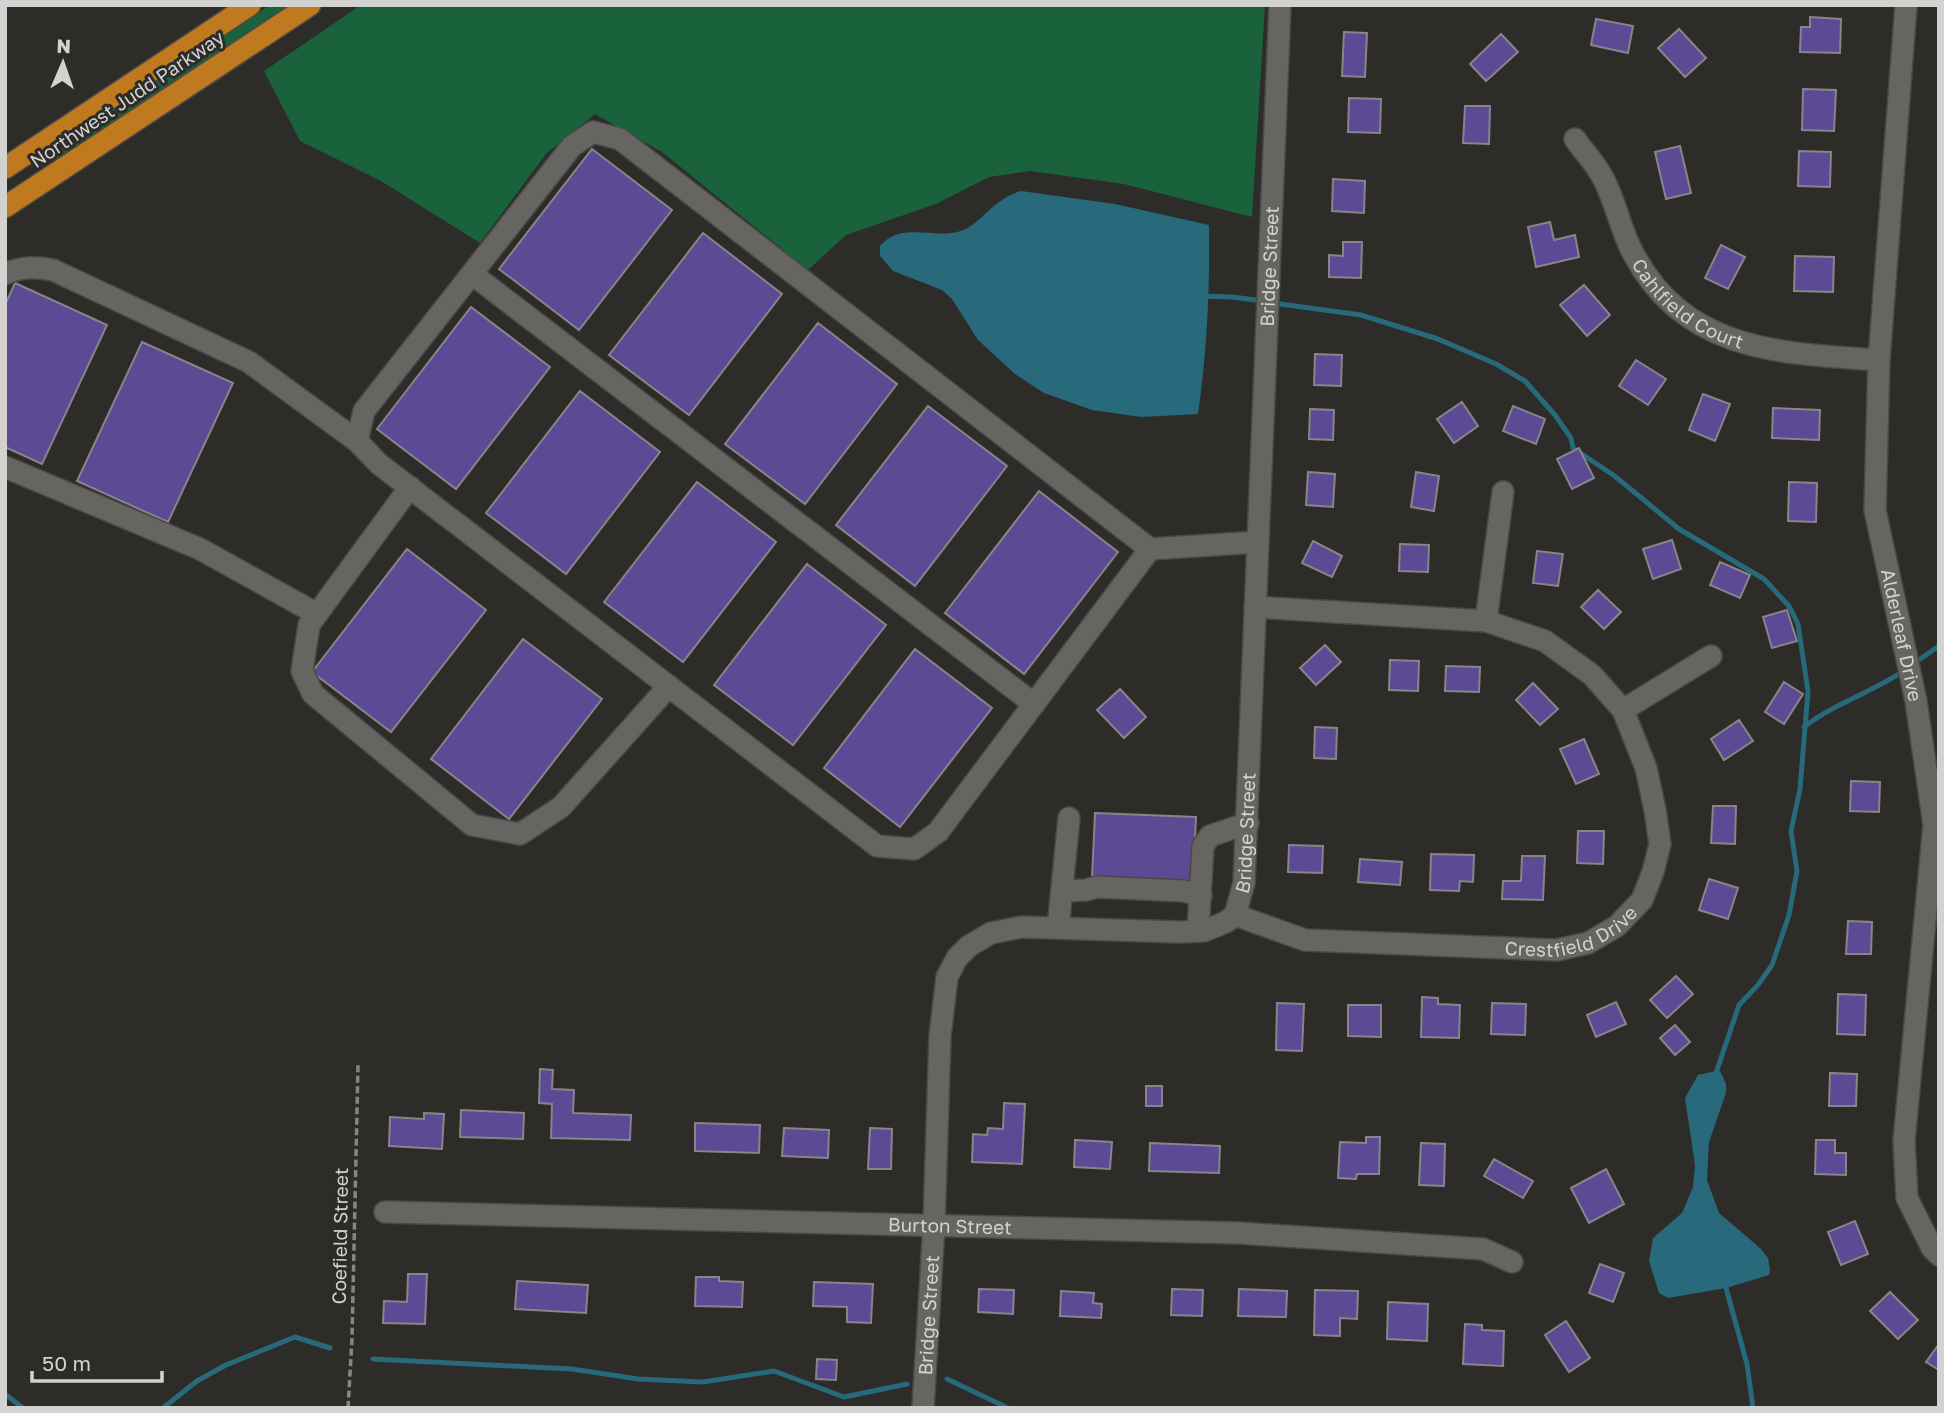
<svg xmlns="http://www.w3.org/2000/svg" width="1944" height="1413" font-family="'Golos Text',sans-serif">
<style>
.green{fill:#19623b}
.water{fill:#28697b}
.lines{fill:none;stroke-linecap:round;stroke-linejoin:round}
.stream{stroke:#28697b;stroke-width:5}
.building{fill:#5c4a95;stroke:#868689;stroke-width:2}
.minor-casing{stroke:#4a4947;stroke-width:24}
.highway-casing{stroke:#4a4947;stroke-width:24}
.path{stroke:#878684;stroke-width:3.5;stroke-dasharray:7 3.5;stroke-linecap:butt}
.minor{stroke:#666562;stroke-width:21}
.highway{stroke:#bf791e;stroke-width:21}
.labels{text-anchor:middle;stroke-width:6;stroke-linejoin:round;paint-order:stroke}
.street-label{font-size:19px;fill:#d2d2d0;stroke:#2d2c29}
</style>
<rect width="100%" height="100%" fill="#2d2c29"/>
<path class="green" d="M270,5H291L55,162L50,157L87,126Z
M361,5H1265L1252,217L1124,184L1030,171L989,177L936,204L846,235L808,270L662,152L595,114L546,154L480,243L381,181L300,141L264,71Z"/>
<path class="water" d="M1021,191L1115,204L1209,225C1210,287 1207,352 1198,414L1141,417L1092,410L1044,393L1015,374L978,340L952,299L942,290L893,271L880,256V246C900,222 930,238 957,232C980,227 991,199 1021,191Z
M1716,1071H1720L1726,1084V1093L1709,1142L1707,1180L1719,1213L1760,1248L1768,1258L1770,1269L1769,1275L1726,1288L1668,1298L1659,1293L1649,1261L1653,1238L1682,1213L1693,1187L1695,1165L1685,1098L1698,1075Z"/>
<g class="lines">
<path class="stream" d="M1200,296L1232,297L1264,301
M1273,303L1361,315L1438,339L1496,364L1525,381L1555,415L1571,438L1573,448L1616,477L1679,529L1764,579L1789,606L1798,624L1808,691L1800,789L1791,831L1797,871L1789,915L1772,965L1758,985L1739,1005L1715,1076
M1913,664L1939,646
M1804,727C1835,703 1873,692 1905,670
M1727,1282L1726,1288L1747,1364L1753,1408
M373,1359L572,1369L638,1379L703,1382L774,1371L844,1397L907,1384
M947,1379L1008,1408
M5,1394L23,1408
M163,1408L197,1381L226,1365L295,1337L330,1348"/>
</g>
<path class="building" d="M1810,17L1841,19L1840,53L1800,52L1801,27H1810Z
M1596,19L1633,26L1628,53L1591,45Z
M1679,29L1706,58L1685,77L1658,48Z
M1344,32L1367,33L1365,77L1342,76Z
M1501,34L1518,52L1486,81L1470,64Z
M1803,89L1836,90L1834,131L1802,130Z
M1349,98L1381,99L1380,133L1348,132Z
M1465,106H1490L1489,144L1463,143Z
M1680,146L1691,193L1666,199L1655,152Z
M592,149L672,210L579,330L499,269Z
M1799,151L1831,152L1830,187L1798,186Z
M1333,179L1365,181L1364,213L1332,211Z
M1550,222L1554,240L1575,235L1579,257L1536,267L1528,227Z
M703,233L782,294L689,415L609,355Z
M1343,242H1362L1361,278L1329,277V255L1343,256Z
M1721,245L1745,257L1728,289L1705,278Z
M1795,256L1834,257L1833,292L1794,291Z
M15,283L107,325L42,464L5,447V305Z
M1584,285L1610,315L1587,336L1560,305Z
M471,307L550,367L456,489L377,429Z
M818,323L897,384L805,504L725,444Z
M142,342L233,383L168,522L77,481Z
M1315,354L1342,355L1341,386L1314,385Z
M1636,360L1666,379L1648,405L1619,386Z
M580,391L660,452L566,574L486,513Z
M1703,394L1730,404L1715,441L1689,430Z
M1462,402L1478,426L1454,443L1437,419Z
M928,406L1007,466L915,586L836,525Z
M1513,406L1545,419L1536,444L1503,431Z
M1773,408L1820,410L1819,440L1772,438Z
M1310,409L1334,410L1333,440L1309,439Z
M1579,448L1594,478L1572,489L1557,459Z
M1308,472L1335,474L1333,507L1306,505Z
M1416,472L1439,476L1434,511L1411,507Z
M697,482L776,542L683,662L604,602Z
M1789,482L1817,483L1816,522L1788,521Z
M1039,491L1118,552L1024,674L945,613Z
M1672,540L1681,569L1653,579L1643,549Z
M1313,541L1342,556L1332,577L1302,563Z
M1400,544L1429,545L1428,572L1399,571Z
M407,549L486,610L391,732L312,672Z
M1537,551L1563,554L1558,586L1533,583Z
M1720,562L1750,575L1740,598L1710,585Z
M807,564L886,625L793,745L714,685Z
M1598,590L1621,612L1604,629L1581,607Z
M1787,610L1797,641L1772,648L1763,617Z
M523,639L602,699L509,819L431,759Z
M1325,645L1341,662L1316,685L1300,668Z
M915,649L992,708L900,827L824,768Z
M1390,660L1419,661L1418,691L1389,690Z
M1446,666L1480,667L1479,692L1445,691Z
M1784,682L1803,694L1784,724L1765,712Z
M1533,683L1558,709L1540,725L1516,700Z
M1120,689L1146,717L1124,738L1097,710Z
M1739,720L1753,741L1724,760L1711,739Z
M1315,727L1337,728L1336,759L1314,758Z
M1584,739L1599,774L1576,784L1560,749Z
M1851,781L1880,782L1879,812L1850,811Z
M1713,806H1736L1735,844L1711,843Z
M1095,813L1196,817L1193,882L1092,878Z
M1578,831H1604L1603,864L1577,863Z
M1289,845L1323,846L1322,873L1288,872Z
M1431,854L1474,855L1473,882L1460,881L1459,891L1430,890Z
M1522,856H1545L1543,900L1502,899L1503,881H1521Z
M1360,859L1402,862L1400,885L1358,882Z
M1709,879L1738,888L1728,919L1699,910Z
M1848,921L1872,922L1871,954H1846Z
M1676,976L1693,994L1667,1018L1650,1000Z
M1838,994L1866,995L1865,1035L1837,1034Z
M1422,997L1438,998V1004L1460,1005L1459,1038L1421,1037Z
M1616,1002L1626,1024L1596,1037L1587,1015Z
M1277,1003L1304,1004L1302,1051L1276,1050Z
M1492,1003L1526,1004L1525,1035L1491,1034Z
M1348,1005H1381V1037L1348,1036Z
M1675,1025L1690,1042L1675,1055L1660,1038Z
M540,1069L553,1070L552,1089L574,1090L573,1113L631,1115L630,1140L551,1138L552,1104L539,1103Z
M1830,1073L1857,1074L1856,1106H1829Z
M1146,1086H1162V1106H1146Z
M1004,1103L1025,1104L1022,1164L972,1162L973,1134L987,1135L988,1128L1003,1129Z
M461,1110L524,1113L523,1139L460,1137Z
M424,1113L444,1114L442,1149L389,1146L390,1117L424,1119Z
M695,1123L760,1125L759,1153L695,1151Z
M784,1128L829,1130L828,1158L782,1156Z
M870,1128L892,1129L891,1169H868Z
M1366,1137H1380L1379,1174H1357L1356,1179L1338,1178L1340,1142L1366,1143Z
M1075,1140L1112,1142L1110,1169L1074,1167Z
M1816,1140H1835V1153H1846V1175L1815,1174Z
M1150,1143L1220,1146L1219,1173L1149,1171Z
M1421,1143L1445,1144L1444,1186L1419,1185Z
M1494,1159L1533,1181L1523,1198L1484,1176Z
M1606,1169L1624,1204L1589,1223L1571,1188Z
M1855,1221L1868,1254L1841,1265L1828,1232Z
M1600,1264L1624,1273L1613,1302L1589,1293Z
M408,1274H427L425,1324L383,1323L384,1301L407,1302Z
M696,1277H719V1281L743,1282L742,1307L695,1306Z
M517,1281L588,1285L586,1313L515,1309Z
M814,1282L873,1284L871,1323L847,1322V1307L813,1306Z
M979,1289L1014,1290L1013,1314L978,1312Z
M1172,1289L1203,1290L1202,1316L1171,1315Z
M1239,1289L1287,1291L1286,1317L1238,1316Z
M1315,1290L1358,1291L1357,1319L1340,1318V1336L1314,1335Z
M1061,1291L1094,1293L1093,1303L1102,1304L1101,1318L1060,1316Z
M1890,1292L1918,1320L1898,1339L1870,1311Z
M1388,1302L1428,1304L1427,1341L1387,1339Z
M1566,1321L1590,1358L1569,1372L1545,1335Z
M1465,1324L1482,1325V1330L1504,1331L1503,1366L1463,1364Z
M1939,1344V1370L1926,1362Z
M817,1359L837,1360L836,1380L816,1379Z"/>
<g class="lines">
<defs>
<g id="minor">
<path id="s1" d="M1906,5L1879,360L1875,510L1916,701L1934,825L1904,1141L1907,1198L1932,1248L1939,1255"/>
<path id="s2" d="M1575,139C1584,152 1596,164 1603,178C1616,202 1620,229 1633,253C1685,352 1780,353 1879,360"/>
<path d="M5,274C22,266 36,267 53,270L249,362L357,441"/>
<path d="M472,274L1034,704"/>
<path d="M5,467L200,549L317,614"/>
<path d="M410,487L309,625L302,671L313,694L472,825L520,834L561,807L669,686"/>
<path d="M1150,549L938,832L914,849L877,846L379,464L357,441L364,411L572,146L593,132L620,139L1150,549L1258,542"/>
<path d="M1486,621L1503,492"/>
<path d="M1623,710L1711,656"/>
<path d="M1063,891L1086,890L1097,887L1184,891L1201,896"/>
<path id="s3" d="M1235,915L1305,940L1557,950L1588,943L1617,926L1642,900L1653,872L1660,844L1655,810L1646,768L1623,710L1592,675L1545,641L1486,621L1255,607"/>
<path d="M1058,928L1069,818"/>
<path d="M1198,931L1203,846L1210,836L1248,823"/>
<path id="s4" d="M385,1212L1239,1233L1483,1249L1512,1262"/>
<path id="s5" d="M923,1408L934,1224L940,1036L947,977L957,958L969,946L991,933L1022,927L1179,932L1204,931L1226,922L1235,915L1244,883L1280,5"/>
</g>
<path id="highway" d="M5,168L250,5
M5,207L310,5"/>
</defs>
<use href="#minor" class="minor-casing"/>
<use href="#highway" class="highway-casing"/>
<path class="path" d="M348,1408L352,1339L358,1065"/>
<use href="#minor" class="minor"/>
<use href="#highway" class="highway"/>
</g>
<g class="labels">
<g class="street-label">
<text transform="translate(127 99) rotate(-34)" y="7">Northwest Judd Parkway</text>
<text dy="7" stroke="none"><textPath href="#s5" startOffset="1395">Bridge Street</textPath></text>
<text dy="7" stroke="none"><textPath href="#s2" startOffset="206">Cahlfield Court</textPath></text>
<text dy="7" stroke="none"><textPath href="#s1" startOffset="634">Alderleaf Drive</textPath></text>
<text dy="7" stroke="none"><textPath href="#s5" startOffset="828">Bridge Street</textPath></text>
<text dy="7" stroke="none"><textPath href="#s3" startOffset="345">Crestfield Drive</textPath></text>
<text dy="7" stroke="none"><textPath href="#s4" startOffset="565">Burton Street</textPath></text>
<text transform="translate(340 1236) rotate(-89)" y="7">Coefield Street</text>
<text dy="7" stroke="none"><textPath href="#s5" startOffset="93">Bridge Street</textPath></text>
</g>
</g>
<rect width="1944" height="1413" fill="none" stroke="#d2d2d0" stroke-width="14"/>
<g transform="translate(63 63) rotate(2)" stroke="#2d2c29" stroke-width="5" paint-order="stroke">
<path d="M0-5L12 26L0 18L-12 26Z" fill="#d2d2d0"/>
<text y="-10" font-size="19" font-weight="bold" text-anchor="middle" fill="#d2d2d0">N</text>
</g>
<path d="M32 1371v10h130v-10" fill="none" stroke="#d2d2d0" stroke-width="3.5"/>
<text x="42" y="1371" font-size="21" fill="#d2d2d0" stroke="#2d2c29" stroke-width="5" paint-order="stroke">50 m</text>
</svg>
